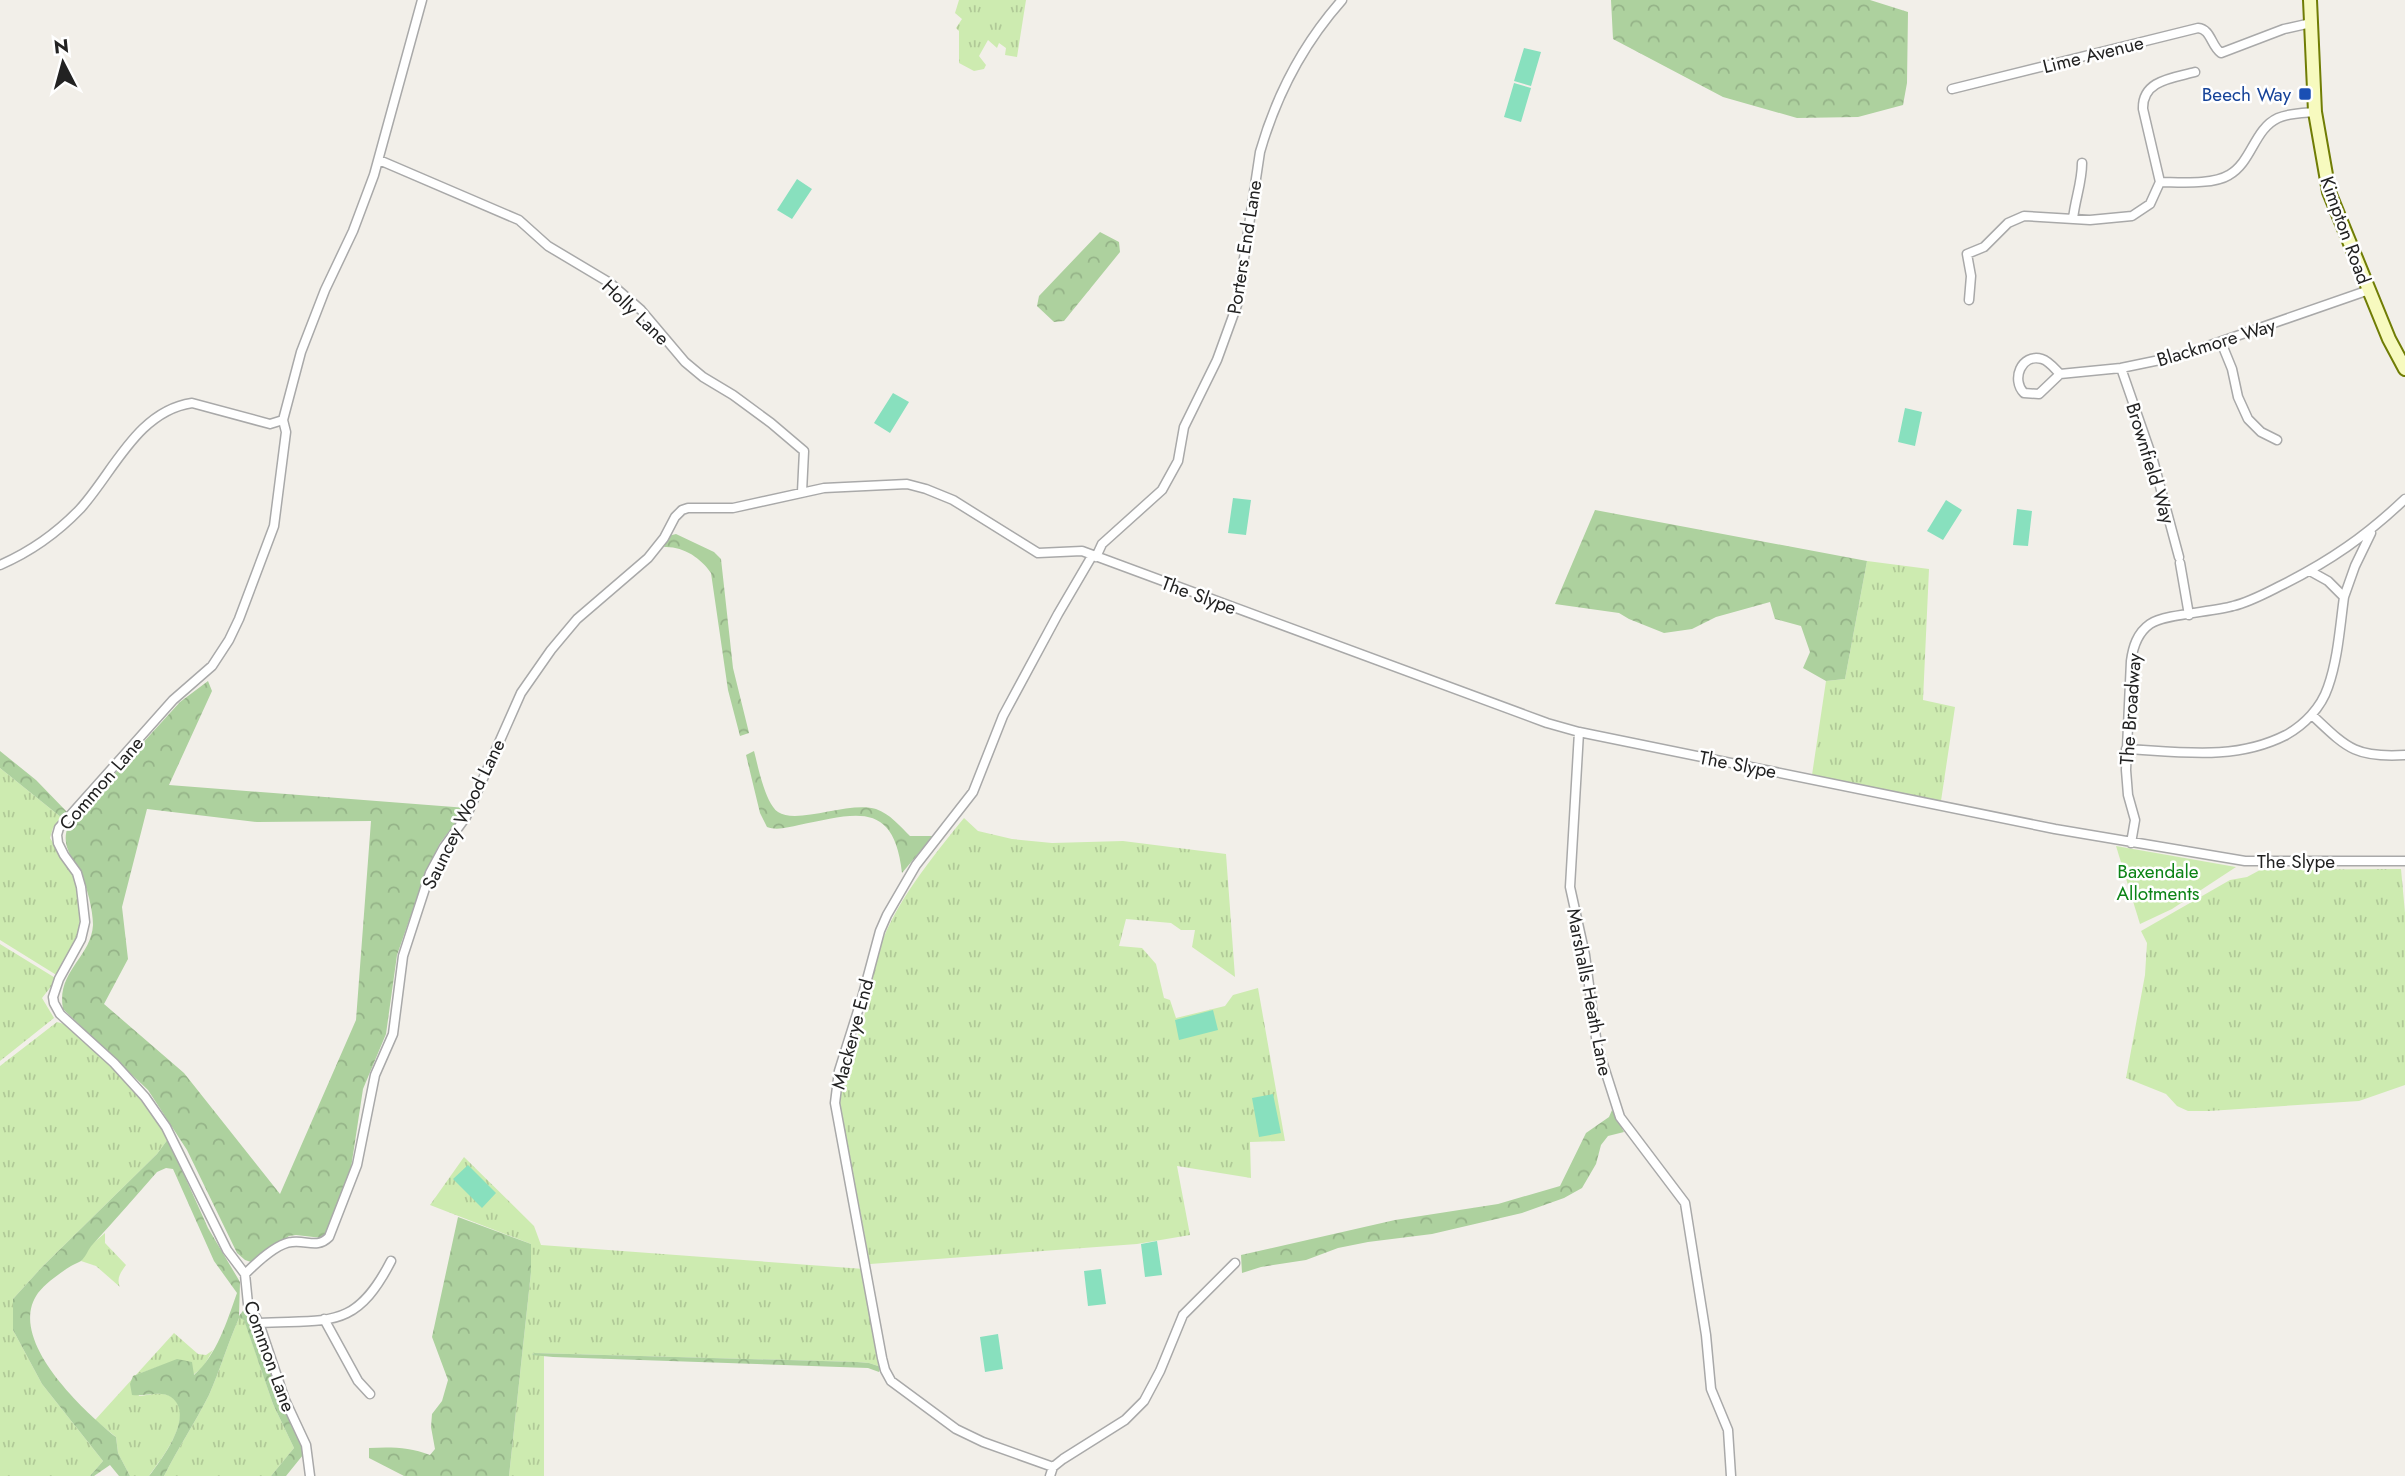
<svg xmlns="http://www.w3.org/2000/svg" width="2405" height="1476" font-family="Jost,sans-serif">
<style>
.grass{fill:url(#grass-tufts)}
.forest{fill:url(#forest-crowns);fill-rule:evenodd}
.garden{fill:#cdebb0}
.pitch{fill:#88e0be}
.lines{fill:none;stroke-linecap:round;stroke-linejoin:round}
.street-casing{stroke:#a9a9a9;stroke-width:11}
.secondary-casing{stroke:#707d05;stroke-width:16}
.street{stroke:#fff;stroke-width:8}
.secondary{stroke:#f7fabf;stroke-width:12}
.transit-dot{fill:#1a4fb4;stroke:#fff;stroke-width:2.5}
.labels{text-anchor:middle;stroke-width:5;stroke-linejoin:round;paint-order:stroke}
.street-label{font-size:19px;fill:#222;stroke:#fff}
.transit-label{font-size:19px;fill:#164399;stroke:#fff;text-anchor:end}
.park-label{font-size:19px;fill:#0c8416;stroke:#fff}
</style>
<defs>
<pattern id="grass-tufts" width="24" height="20" patternUnits="userSpaceOnUse" patternTransform="scale(1.75)"><rect width="24" height="20" fill="#cdebb0"/><path d="M3 7l-1-3M5 7V3M7 7l1-3M15 17l-1-3M17 17v-4M19 17l1-3" fill="none" stroke="#b0c997"/></pattern>
<pattern id="forest-crowns" width="20" height="18" patternUnits="userSpaceOnUse" patternTransform="scale(1.75)"><rect width="20" height="18" fill="#add19e"/><path d="M2 6a3 3 0 1 1 6 0M12 15a3 3 0 1 1 6 0" fill="none" stroke="#95b388"/></pattern>
</defs>
<rect width="100%" height="100%" fill="#f2efe9"/>
<path class="grass" d="M959,0H1026L1017,57L1005,55L1006,48L999,43L997,48L988,40L979,56L986,65L984,69L974,71L959,63V31L956,28L962,19L955,13Z
M1867,561L1929,569L1923,700L1955,707L1941,801L1812,775L1826,681L1845,679Z
M0,768L62,818L53,828L50,838L76,878L80,889V928L58,976L0,940Z
M964,818L978,831L1012,839L1052,843L1123,841L1226,854L1235,977L1192,947L1195,930H1181L1171,923L1126,919L1119,946L1142,948L1156,964L1164,998L1170,1000L1176,1018L1225,1006L1233,995L1258,988L1285,1141L1250,1142L1251,1178L1177,1166L1190,1235L1137,1244L870,1264L839,1099C840,1071 857,1044 864,1017C870,996 872,975 878,954C891,907 934,855 964,818Z
M2401,869L2405,913V1085L2359,1101L2209,1111H2188L2177,1106L2166,1094L2126,1078L2145,975L2147,943L2141,931L2230,880L2247,877L2260,870Z
M0,944L57,979L42,998L54,1018L0,1061Z
M57,1022L64,1024C108,1062 137,1089 168,1139L157,1154L42,1267L13,1299V1330L42,1384L103,1461L90,1476H0V1066Z
M464,1157L534,1226L541,1245L864,1269L881,1367L869,1363L857,1362L534,1353L532,1355H544V1476H509L531,1272V1244L430,1205Z
M105,1233V1243L126,1265C121,1272 116,1278 120,1287L96,1266L81,1261L91,1245Z
M239,1318L244,1319L273,1404L294,1448L271,1476H164C178,1448 195,1423 209,1395C220,1370 228,1343 239,1318Z
M174,1333L198,1354L206,1355L213,1350L203,1367L193,1375L163,1365L133,1376L139,1396C148,1395 164,1391 172,1397C196,1416 161,1459 149,1476H130L118,1453L116,1437L95,1420Z"/>
<path class="forest" d="M1611,0H1870L1908,12L1907,83L1903,105L1858,117L1797,118L1723,97L1613,39Z
M1100,232L1119,242L1120,252L1064,321L1054,322L1037,306L1039,296Z
M1595,510L1867,561L1845,679L1826,681L1803,668L1810,652L1801,626L1775,619L1770,602L1716,617L1692,629L1664,633L1629,619L1619,613L1555,604Z
M676,534L714,552L721,559L733,668L749,733L740,736L728,690L711,573C701,558 683,546 664,547L668,536Z
M208,681L212,691L169,785L467,808L440,843L425,875L397,955L386,1034L363,1089L351,1168L326,1234L322,1238L296,1235L289,1236L254,1263L245,1260L237,1253L187,1150L148,1090L63,1009C56,971 91,958 93,925C93,910 87,886 80,873C71,855 60,844 69,824L180,702ZM147,809L257,822L371,821L356,1020L280,1194L184,1073L104,1004L128,959L122,907Z
M0,751L36,780L68,813L62,818L0,768Z
M754,751C758,766 765,803 778,812C797,825 849,801 876,809C890,814 900,826 910,836H933L902,873C894,799 855,814 799,825C789,827 777,831 767,827L760,813L746,755Z
M1612,1110L1624,1132L1608,1136L1601,1145L1596,1164L1582,1188L1564,1198L1522,1213L1432,1234L1368,1242L1338,1248L1306,1260L1261,1267L1242,1273L1241,1255L1395,1220L1498,1204L1560,1186L1586,1133L1609,1117Z
M168,1139L208,1228L240,1282L239,1316L248,1304L307,1450L286,1476H271L294,1448L273,1404L244,1320L239,1318C228,1343 220,1370 209,1395C195,1423 178,1448 164,1476H149C161,1460 196,1415 171,1397C161,1390 144,1397 132,1395L130,1384L133,1376L177,1359L192,1362L194,1375C217,1355 227,1321 237,1293L214,1261L173,1169L166,1168L157,1172C136,1196 115,1220 93,1244C88,1249 86,1257 81,1261C78,1263 74,1264 71,1266C60,1273 46,1283 38,1293C5,1339 84,1411 116,1437L118,1453L130,1476H119L110,1465L94,1476H90L103,1461L42,1384L13,1330V1299L42,1267L157,1154Z
M458,1217L531,1244V1272L509,1476H404L369,1458V1448C391,1447 409,1447 430,1455L435,1449L431,1427L432,1414L442,1401L448,1380L432,1337Z
M534,1353L857,1362L869,1363L881,1367L879,1372L868,1368L553,1357L532,1355Z"/>
<path class="garden" d="M2116,846L2236,867L2172,909L2140,924Z"/>
<path class="pitch" d="M1524,48L1541,52L1531,86L1514,81Z
M1514,83L1531,88L1521,122L1504,117Z
M797,179L812,189L792,219L777,210Z
M893,393L909,402L890,433L874,423Z
M1905,408L1922,412L1915,446L1898,442Z
M1233,498L1251,500L1246,535L1228,533Z
M1946,500L1962,510L1943,540L1927,531Z
M2017,509L2032,511L2028,546L2013,545Z
M1213,1010L1218,1030L1179,1040L1175,1020Z
M1273,1094L1281,1133L1259,1137L1252,1098Z
M468,1165L496,1193L482,1208L453,1179Z
M1157,1241L1162,1275L1145,1277L1141,1244Z
M1101,1269L1106,1304L1088,1306L1084,1271Z
M998,1334L1003,1369L985,1372L980,1337Z"/>
<g class="lines">
<defs>
<path id="street" d="M1952,89L2198,28C2211,29 2211,46 2221,53L2284,29L2311,23
M379,160L519,220L548,246L610,283L641,310L685,362L703,377L733,395L771,423L804,451L802,492
M2160,182L2143,109C2142,80 2173,78 2195,72
M2073,219C2075,199 2082,183 2082,163
M1969,300L1971,276L1967,254L1984,247L2008,223L2024,216L2090,220L2132,216L2150,204L2160,182C2178,182 2213,185 2229,175C2252,162 2254,129 2278,118C2289,113 2303,113 2315,112
M2221,342L2232,369L2238,397L2248,419L2261,432L2277,440
M2121,368L2153,460L2179,557
M2060,374L2039,394L2024,393C2011,380 2021,353 2042,359C2049,361 2055,369 2060,374L2121,368L2179,356L2369,290
M283,420L286,432L274,526L239,619L229,640L212,666L173,700L59,828L57,835L58,843L64,855L77,873L81,887L85,922L81,939L59,979L53,997L54,1003L60,1014L114,1063L145,1097L166,1127L227,1250L245,1274L248,1304L259,1323L285,1400L306,1445L310,1476
M1096,557L1102,544L1162,490L1178,461L1184,427L1217,360L1237,305L1260,152C1276,96 1303,44 1342,0
M2180,563L2189,615
M0,565C30,552 57,533 80,509C113,473 137,411 192,403L270,424L283,420L301,352L325,290L353,231L374,175L422,0
M2310,571L2328,581L2344,597L2355,566L2371,533
M2312,715C2347,748 2355,758 2405,755
M1579,732L1570,887L1585,955L1597,1045L1620,1117L1685,1203L1706,1335L1711,1389L1728,1430L1731,1476
M2126,749C2181,752 2235,761 2286,735C2304,725 2321,708 2328,687C2338,659 2340,626 2344,597
M2131,843L2135,820L2128,795L2126,770L2131,661C2133,647 2137,633 2150,624C2164,614 2213,612 2233,606C2250,602 2266,593 2282,585C2330,561 2366,536 2405,499
M245,1274C255,1264 277,1243 292,1242C307,1240 317,1249 329,1237L357,1165L375,1075L393,1034L403,956L430,873L444,847L466,817L521,693L551,650L577,619L648,558L664,538L675,517L682,510L688,508H733L824,488L907,484L926,489L953,500L1038,553L1082,551L1547,723L1579,732L2055,829L2245,861H2405
M324,1319L358,1381L370,1394
M259,1323C329,1319 355,1331 391,1261
M1053,1467L983,1442L956,1429L891,1381L885,1370L882,1358L835,1103L839,1071L862,998L880,931L887,915L916,865L973,792L1003,716L1058,614L1092,556
M1050,1476L1053,1467L1063,1459L1125,1420L1144,1401L1160,1371L1183,1315L1235,1263"/>
<path id="secondary" d="M2310,0L2315,112L2329,192L2389,339L2405,369"/>
</defs>
<use href="#street" class="street-casing"/>
<use href="#secondary" class="secondary-casing"/>
<use href="#street" class="street"/>
<use href="#secondary" class="secondary"/>
</g>
<rect class="transit-dot" x="2298" y="87" width="14" height="14" rx="3.5"/>
<g class="labels">
<g class="street-label">
<text transform="translate(2093 54) rotate(-14)" y="7">Lime Avenue</text>
<text transform="translate(2346 230) rotate(70)" y="7">Kimpton Road</text>
<text transform="translate(1244 247) rotate(-81)" y="7">Porters End Lane</text>
<text transform="translate(636 312) rotate(44)" y="7">Holly Lane</text>
<text transform="translate(2216 342) rotate(-17)" y="7">Blackmore Way</text>
<text transform="translate(2151 463) rotate(73)" y="7">Brownfield Way</text>
<text transform="translate(1199 595) rotate(20)" y="7">The Slype</text>
<text transform="translate(2130 709) rotate(-86)" y="7">The Broadway</text>
<text transform="translate(1738 764) rotate(11)" y="7">The Slype</text>
<text transform="translate(101 783) rotate(-49)" y="7">Common Lane</text>
<text transform="translate(463 814) rotate(-64)" y="7">Sauncey Wood Lane</text>
<text x="2296" y="868">The Slype</text>
<text transform="translate(1590 992) rotate(79)" y="7">Marshalls Heath Lane</text>
<text transform="translate(852 1034) rotate(-75)" y="7">Mackerye End</text>
<text transform="translate(270 1356) rotate(70)" y="7">Common Lane</text>
</g>
<g class="transit-label">
<text x="2291" y="101">Beech Way</text>
</g>
<g class="park-label">
<text x="2158" y="878">Baxendale<tspan x="2158" dy="22">Allotments</tspan></text>
</g>
</g>
<g transform="translate(63 63) rotate(354)" stroke="#ffffff" stroke-width="5" paint-order="stroke">
<path d="M0-5L12 26L0 18L-12 26Z" fill="#222222"/>
<text y="-10" font-size="19" font-weight="bold" text-anchor="middle" fill="#222222">N</text>
</g>
</svg>
